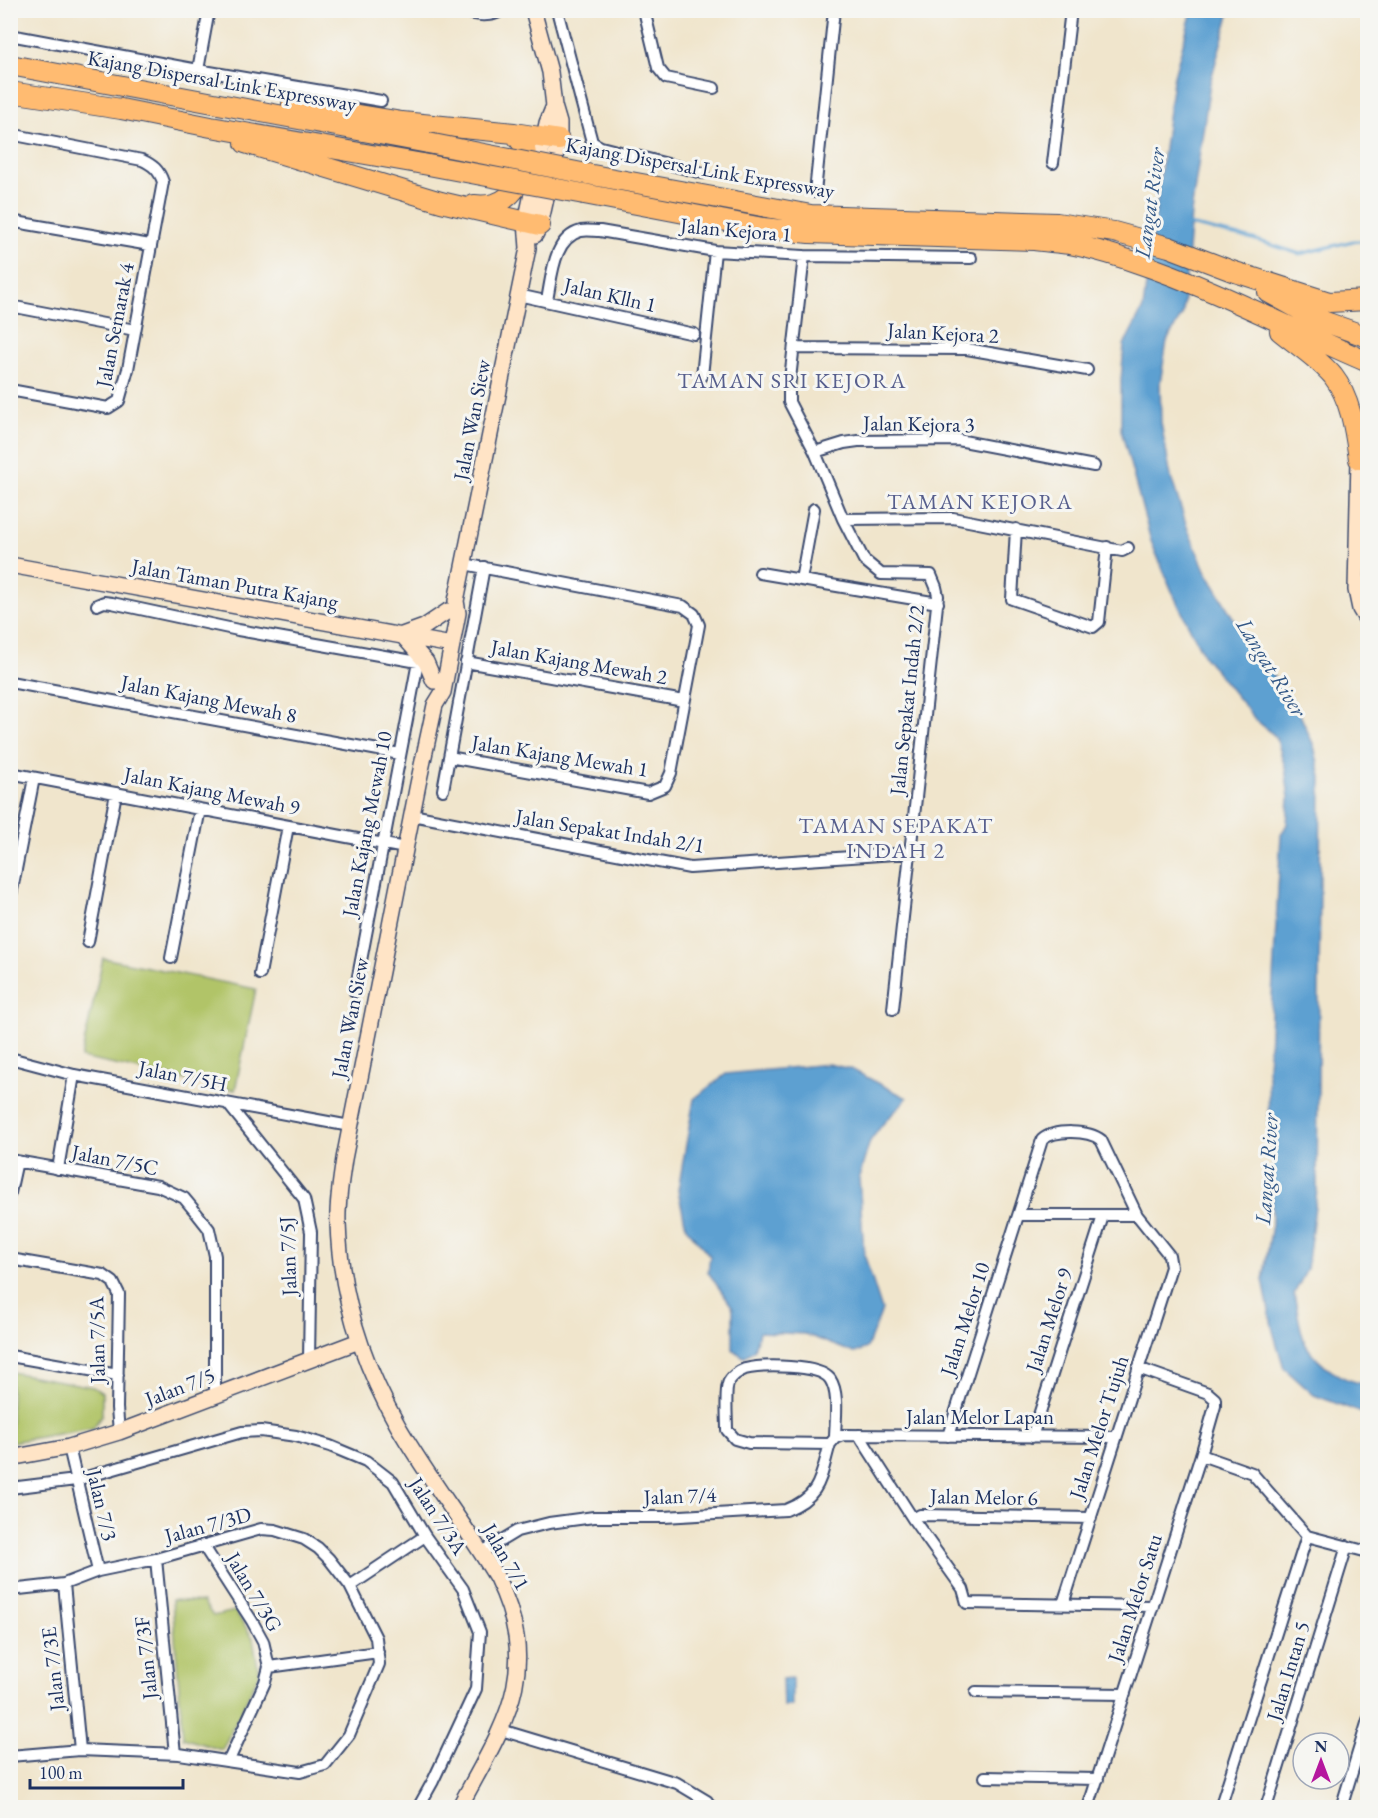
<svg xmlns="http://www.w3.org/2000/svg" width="1378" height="1818" font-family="'EB Garamond',serif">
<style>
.green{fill:#b1c468;stroke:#667a63;stroke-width:1.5}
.water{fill:#5da0d1;stroke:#3c6898;stroke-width:1.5}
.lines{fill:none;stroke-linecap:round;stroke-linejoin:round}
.stream{stroke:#5da0d1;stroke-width:3}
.street-casing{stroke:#3b4a6e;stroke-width:14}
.secondary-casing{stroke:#3b4a6e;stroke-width:18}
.highway-casing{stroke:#3b4a6e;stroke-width:22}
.street{stroke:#fff;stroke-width:10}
.secondary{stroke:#ffe4c6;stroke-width:15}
.highway{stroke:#ffbb71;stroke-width:20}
.highway-bridge-casing{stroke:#3b4a6e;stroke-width:22;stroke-linecap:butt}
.highway-bridge{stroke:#ffbb71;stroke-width:20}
.labels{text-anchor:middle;stroke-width:6;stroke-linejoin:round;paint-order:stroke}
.street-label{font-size:21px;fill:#1b2f5e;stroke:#f6f6f2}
.water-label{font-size:22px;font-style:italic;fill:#325786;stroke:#f6f6f2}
.neighbourhood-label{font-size:22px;letter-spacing:1.5px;fill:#575f8d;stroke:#f6f6f2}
</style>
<rect width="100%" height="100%" fill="#f6f6f2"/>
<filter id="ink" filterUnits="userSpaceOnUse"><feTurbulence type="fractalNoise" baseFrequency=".0167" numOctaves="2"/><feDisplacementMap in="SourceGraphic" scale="12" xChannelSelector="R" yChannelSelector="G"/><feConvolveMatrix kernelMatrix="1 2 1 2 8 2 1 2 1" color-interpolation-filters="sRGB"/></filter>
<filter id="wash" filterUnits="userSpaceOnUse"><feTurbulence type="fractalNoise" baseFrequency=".008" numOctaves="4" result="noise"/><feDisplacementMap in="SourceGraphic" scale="24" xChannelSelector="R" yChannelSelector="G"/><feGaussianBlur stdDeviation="1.35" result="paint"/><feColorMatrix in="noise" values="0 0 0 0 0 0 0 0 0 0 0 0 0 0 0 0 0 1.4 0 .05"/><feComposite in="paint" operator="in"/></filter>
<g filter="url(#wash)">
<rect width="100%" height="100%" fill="#f0e5cc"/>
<path class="green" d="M103,958L256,989L235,1090L81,1058Z
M11,1372L93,1387L102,1393V1415L93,1428L11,1442Z
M172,1600L203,1602L213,1616L235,1611L253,1638L259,1674L222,1750L183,1738Z"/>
<path class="water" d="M1192,11H1230L1210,83L1191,213L1183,313L1167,341L1160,383L1161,423L1171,477L1188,530L1205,570L1239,628L1297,708L1314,746L1321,777L1317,1190L1307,1269L1294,1294C1297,1308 1300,1333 1306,1345C1319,1366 1343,1382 1367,1384V1415L1314,1395L1284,1368L1273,1331L1263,1280L1272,1224L1273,1162L1269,1136L1268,1068L1281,835L1287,824L1289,798L1285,767L1276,737L1255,719L1204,656L1174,596L1151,541L1121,430V380L1124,345L1143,308L1173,80Z
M828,1064L851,1069L907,1098L882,1125L870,1141L859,1177L864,1254L882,1310L867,1348L854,1353L805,1334L759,1332L754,1350L744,1357L733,1350V1308L708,1272L710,1256L686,1227L678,1190L694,1099L726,1074Z
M792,1678V1706H783L782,1679Z"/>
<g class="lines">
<path class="stream" d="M1189,225L1253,239L1300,254L1353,241H1368"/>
</g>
</g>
<g filter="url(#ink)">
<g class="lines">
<defs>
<path id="street" d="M455,10C470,13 488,20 502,10
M557,10L592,142L601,147L703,173
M644,10L658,68L666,78L714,88
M10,35L198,70L381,101
M198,70L209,10
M10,134L142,160C153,165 159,170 163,182L128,369L119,401L108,408L10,390
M1053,163L1071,10
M815,192L834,10
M10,221L150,245
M804,256L789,388V402L815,452L843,519L864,560L881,574L931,575L936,587L938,596L893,1009
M518,295L694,334
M547,300C552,277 553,238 581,231C587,230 593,231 600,231L715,251L804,256L971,258
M10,306L135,330
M795,348L967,349L1087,370
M702,376L715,251
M815,452L844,443L858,441L958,440L1094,466
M843,519L953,518L1122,551L1128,548
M1016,529L1012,599L1093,627L1099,622L1107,547
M760,573L938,603
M801,580L814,509
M97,605L104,602L112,603L238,630L418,662L355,992
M466,662L684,701
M10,682L400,754
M449,757L648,793L665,786L671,773L699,625L694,614L683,606L464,564
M10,773L405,848
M443,790L484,567
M412,815L690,868L910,853
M10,900L34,778
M88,942L116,793
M171,958L200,809
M260,974L288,826
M10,1058L74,1075L350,1126
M228,1104L304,1199L311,1232L309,1360
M10,1160L158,1186L184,1198L194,1210L209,1229L215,1256V1396
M58,1169L74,1075
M10,1193L17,1161
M1020,1215H1137L1169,1255L1171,1267L1063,1604
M10,1259L103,1275L113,1282L119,1294L117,1408L119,1432
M10,1356L118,1375
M859,1435L913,1519L963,1589L967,1603L1153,1606
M948,1436L1042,1140C1054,1129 1089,1130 1101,1140L1137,1215
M1032,1437L1103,1216
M830,1444L749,1443L735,1439L727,1430C727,1420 725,1391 728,1384C730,1377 739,1371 745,1369C762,1365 819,1364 830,1379C840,1394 835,1421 835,1438
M69,1447L98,1571
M1201,1455L1252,1473L1307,1536L1220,1808
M10,1488L76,1480L242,1432L261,1431L296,1436L330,1446L366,1461L393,1482L425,1536L463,1589L480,1632L476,1689L433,1781L418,1808
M913,1519L920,1515L1091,1518
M1307,1536L1368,1552
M203,1545L252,1621L263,1641L269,1667L265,1682L229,1760
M482,1552L517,1531L549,1523L594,1517H664L786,1510C822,1496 820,1477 830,1444L835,1438L843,1435L1116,1437
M156,1559L175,1754
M64,1584L80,1750
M350,1586L425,1536
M10,1590L64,1584L98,1571L156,1559L261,1529L275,1530L304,1539L318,1548L329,1559L350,1586L376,1638L379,1664L349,1735L325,1765L300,1772L179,1754L80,1750L10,1756
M269,1667L378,1652
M976,1692L1125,1694
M501,1730L677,1783L707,1801L711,1808
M985,1777L1098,1779
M1088,1808L1201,1455L1215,1406V1399L1208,1393L1138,1368
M1266,1808L1347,1546
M1341,1808L1368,1720"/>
<path id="secondary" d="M533,10L550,72L554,106L559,123V140L540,225L535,235
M1359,459L1356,590L1360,609L1368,622
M10,565L452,645
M402,635L426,662L434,681
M402,635L424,627L448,611
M10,1458L69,1447L119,1432L359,1341
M459,1808C504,1724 543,1673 497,1578C466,1526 428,1478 398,1426C363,1364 340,1294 338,1223C337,1202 341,1180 344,1159L418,784L435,705L443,692L458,613L456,601L528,248L526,222L547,123L554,106"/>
<path id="highway" d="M10,65L428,143
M10,92L121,109L211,127L423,164
M292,104L402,122L514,133L559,140
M245,143L441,202L540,225
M587,174L811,215L1057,223L1114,232L1169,247L1232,271L1329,302L1368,300
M584,194L763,228L809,233L1033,240C1045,242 1057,242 1069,244C1092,248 1114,255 1135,262C1216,289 1290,329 1368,362
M474,205C498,208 516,196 523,172C525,165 527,156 525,149C523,143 518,138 514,133
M1268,292L1317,319L1368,337
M1280,331C1297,345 1319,359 1333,376C1351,399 1355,431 1359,459"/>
</defs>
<use href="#street" class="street-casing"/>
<use href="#secondary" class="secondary-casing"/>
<use href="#highway" class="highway-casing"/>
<use href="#street" class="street"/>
<use href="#secondary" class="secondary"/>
<use href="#highway" class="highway"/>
<defs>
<path id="highway-bridge" d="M428,143L587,174
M423,164L584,194"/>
</defs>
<use href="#highway-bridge" class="highway-bridge-casing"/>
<use href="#highway-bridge" class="highway-bridge"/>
</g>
</g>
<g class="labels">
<g class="street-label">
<text transform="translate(222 81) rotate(10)" y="7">Kajang Dispersal Link Expressway</text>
<text transform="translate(700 168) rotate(10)" y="7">Kajang Dispersal Link Expressway</text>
<text transform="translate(736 230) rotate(5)" y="7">Jalan Kejora 1</text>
<text transform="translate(610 295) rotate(13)" y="7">Jalan Klln 1</text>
<text transform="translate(115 325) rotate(-79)" y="7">Jalan Semarak 4</text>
<text transform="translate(943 333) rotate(3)" y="7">Jalan Kejora 2</text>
<text transform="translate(472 420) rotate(-79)" y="7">Jalan Wan Siew</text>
<text transform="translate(919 424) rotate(1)" y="7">Jalan Kejora 3</text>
<text transform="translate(235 584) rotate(10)" y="7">Jalan Taman Putra Kajang</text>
<text transform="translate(579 662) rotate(10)" y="7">Jalan Kajang Mewah 2</text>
<text transform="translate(209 699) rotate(11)" y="7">Jalan Kajang Mewah 8</text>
<text transform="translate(907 700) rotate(-84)" y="7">Jalan Sepakat Indah 2/2</text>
<text transform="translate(560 756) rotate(9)" y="7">Jalan Kajang Mewah 1</text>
<text transform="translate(212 791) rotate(11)" y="7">Jalan Kajang Mewah 9</text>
<text transform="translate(367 824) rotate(-79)" y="7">Jalan Kajang Mewah 10</text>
<text transform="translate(610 831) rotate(9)" y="7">Jalan Sepakat Indah 2/1</text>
<text transform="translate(350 1018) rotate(-79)" y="7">Jalan Wan Siew</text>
<text transform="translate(183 1076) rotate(11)" y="7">Jalan 7/5H</text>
<text transform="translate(115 1160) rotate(11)" y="7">Jalan 7/5C</text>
<text transform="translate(288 1256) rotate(-92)" y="7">Jalan 7/5J</text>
<text transform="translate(965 1319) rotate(-72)" y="7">Jalan Melor 10</text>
<text transform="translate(1049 1320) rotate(-72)" y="7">Jalan Melor 9</text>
<text transform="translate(97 1340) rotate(-91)" y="7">Jalan 7/5A</text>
<text transform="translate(180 1387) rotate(-21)" y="7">Jalan 7/5</text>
<text x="980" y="1424">Jalan Melor Lapan</text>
<text transform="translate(1099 1427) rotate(-72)" y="7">Jalan Melor Tujuh</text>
<text transform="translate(680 1496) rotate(-2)" y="7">Jalan 7/4</text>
<text transform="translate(984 1497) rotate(1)" y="7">Jalan Melor 6</text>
<text transform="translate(102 1505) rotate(77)" y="7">Jalan 7/3</text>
<text transform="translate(438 1516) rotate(57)" y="7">Jalan 7/3A</text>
<text transform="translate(208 1525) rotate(-15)" y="7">Jalan 7/3D</text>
<text transform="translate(506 1557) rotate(60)" y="7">Jalan 7/1</text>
<text transform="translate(254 1592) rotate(59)" y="7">Jalan 7/3G</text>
<text transform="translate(1135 1598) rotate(-72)" y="7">Jalan Melor Satu</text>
<text transform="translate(146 1658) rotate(-96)" y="7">Jalan 7/3F</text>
<text transform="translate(53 1669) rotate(-96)" y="7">Jalan 7/3E</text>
<text transform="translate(1288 1671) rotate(-73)" y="7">Jalan Intan 5</text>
</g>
<g class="water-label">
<text transform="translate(1149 203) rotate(-82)" y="8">Langat River</text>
<text transform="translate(1272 667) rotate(58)" y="8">Langat River</text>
<text transform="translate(1266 1169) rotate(-86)" y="8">Langat River</text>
</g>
<g class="neighbourhood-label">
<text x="792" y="388">TAMAN SRI KEJORA</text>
<text x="980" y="509">TAMAN KEJORA</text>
<text x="896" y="833">TAMAN SEPAKAT<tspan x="896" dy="25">INDAH 2</tspan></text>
</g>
</g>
<rect width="1378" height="1818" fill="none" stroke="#f6f6f2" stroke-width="36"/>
<g transform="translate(1321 1761)"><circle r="28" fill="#f6f6f2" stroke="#9ea6b7" stroke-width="1.5"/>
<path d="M0-4.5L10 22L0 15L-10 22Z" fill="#b5179e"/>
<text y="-9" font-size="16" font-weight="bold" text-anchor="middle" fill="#1b2f5e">N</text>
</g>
<path d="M30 1779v9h153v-9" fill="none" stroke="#1b2f5e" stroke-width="3"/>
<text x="39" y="1779" font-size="18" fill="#1b2f5e" stroke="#f6f6f2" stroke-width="4.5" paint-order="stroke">100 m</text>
</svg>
